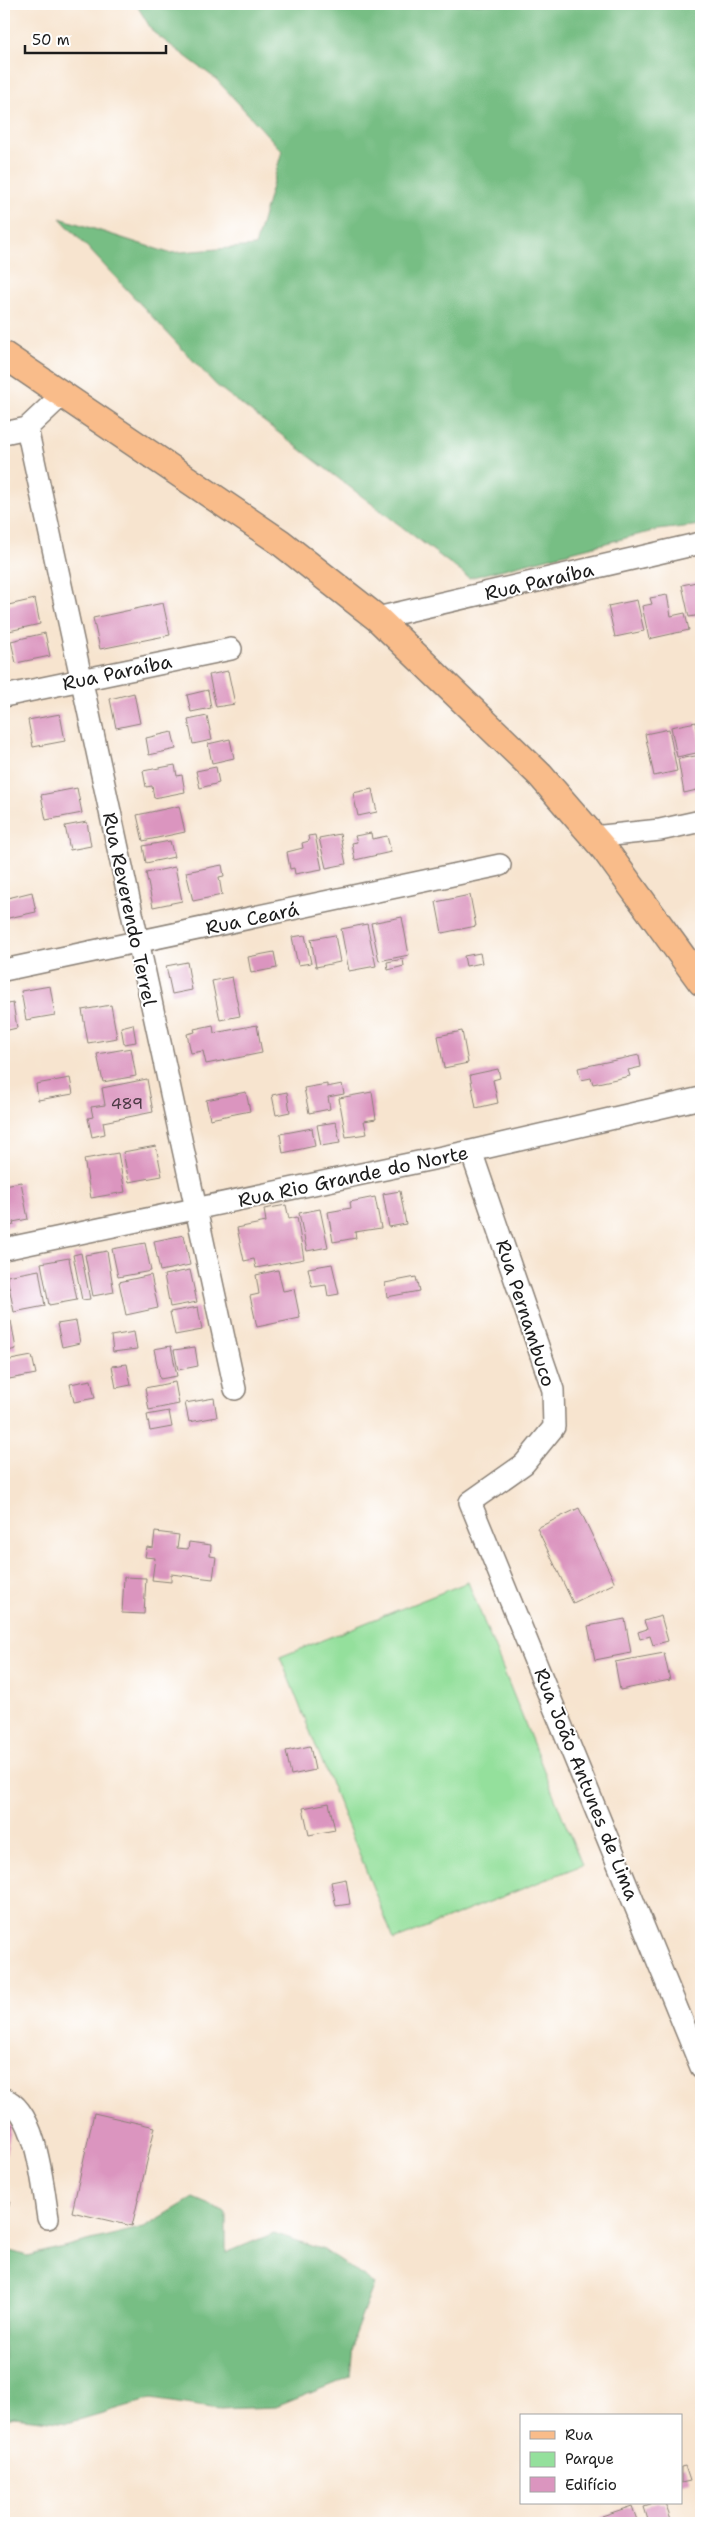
<svg xmlns="http://www.w3.org/2000/svg" width="705" height="2527" font-family="'Shantell Sans',sans-serif">
<style>
.green{fill:#94e09c;stroke:#587e5c}
.forest{fill:#77be84;stroke:#4a6d50}
.building{fill:#db95bf}
.lines{fill:none;stroke-linecap:round;stroke-linejoin:round}
.minor-casing{stroke:#8a8076;stroke-width:24}
.major-casing{stroke:#8a8076;stroke-width:29}
.minor{stroke:#fff;stroke-width:21}
.major{stroke:#f9bc8a;stroke-width:26}
.labels{text-anchor:middle;stroke-width:4;stroke-linejoin:round;paint-order:stroke}
.number-label{font-size:16px;fill:#4c3a45}
.street-label{font-size:19px;fill:#1c1c1c;stroke:#fff}
</style>
<rect width="100%" height="100%" fill="#fff"/>
<filter id="ink" filterUnits="userSpaceOnUse"><feTurbulence type="fractalNoise" baseFrequency=".02" numOctaves="2"/><feDisplacementMap in="SourceGraphic" scale="10" xChannelSelector="R" yChannelSelector="G"/><feConvolveMatrix kernelMatrix="1 2 1 2 8 2 1 2 1" color-interpolation-filters="sRGB"/></filter>
<filter id="wash" filterUnits="userSpaceOnUse"><feTurbulence type="fractalNoise" baseFrequency=".0096" numOctaves="4" result="noise"/><feDisplacementMap in="SourceGraphic" scale="20" xChannelSelector="R" yChannelSelector="G"/><feGaussianBlur stdDeviation="1.12" result="paint"/><feColorMatrix in="noise" values="0 0 0 0 0 0 0 0 0 0 0 0 0 0 0 0 0 1.4 0 .05"/><feComposite in="paint" operator="in"/></filter>
<g filter="url(#wash)">
<rect width="100%" height="100%" fill="#f7e4cf"/>
<path class="green" d="M468,1582L582,1865L394,1940L280,1657Z"/>
<path class="forest" d="M136,4H701V525L657,530L469,578L216,385L60,218L169,253L255,246L282,151L216,79L153,32Z
M193,2198L226,2212V2253L274,2233L324,2250L374,2284L354,2336L350,2377L276,2407L219,2409L151,2399L68,2423L14,2417L4,2420V2249L27,2256L144,2227Z"/>
<g id="blocks">
<path class="building" d="M701,581V615L689,617L682,585Z
M667,595L671,616L685,613L689,630L649,639L642,606L652,604L650,598Z
M35,599L40,624L9,631L4,606Z
M637,600L644,631L615,637L608,606Z
M163,603L170,635L100,649L93,618Z
M45,633L50,656L16,663L11,641Z
M228,671L235,704L216,707L209,675Z
M208,690L211,708L191,712L187,695Z
M134,693L140,723L116,728L110,699Z
M60,714L65,741L33,747L28,720Z
M207,716L212,740L193,744L188,720Z
M696,722L701,752L677,757L671,727Z
M669,729L677,771L654,776L645,734Z
M172,732L176,749L149,755L146,738Z
M230,739L234,758L212,763L208,744Z
M701,755V789L684,793L678,759Z
M175,765L177,776L182,775L185,792L154,798L152,786L146,787L143,771Z
M216,767L219,783L200,788L196,771Z
M77,788L82,813L46,820L41,795Z
M372,789L377,812L358,816L353,793Z
M179,806L185,832L143,841L137,815Z
M87,822L91,846L70,850L65,826Z
M371,833L372,839L387,836L391,852L355,860L352,843L357,842L355,836Z
M340,834L346,864L326,868L319,838Z
M315,835L322,869L295,874L294,868L290,869L287,852L303,848L302,843L309,841L308,836Z
M170,841L174,857L146,863L143,846Z
M222,865L224,876L219,877L222,895L193,901L186,872Z
M175,867L182,901L153,907L146,873Z
M32,892L36,912L4,919V899Z
M470,895L476,926L442,933L436,902Z
M402,917L409,955L379,961L371,923Z
M367,924L376,966L349,971L341,929Z
M305,935L311,963L298,965L292,937Z
M335,935L340,962L316,967L311,939Z
M274,952L277,968L251,973L248,957Z
M480,953L482,963L466,966L464,956Z
M403,959L404,966L388,970L387,962Z
M187,962L192,990L172,994L166,966Z
M232,977L240,1016L220,1020L212,981Z
M50,986L55,1015L26,1020L21,991Z
M13,1003L17,1028L4,1031V1005Z
M111,1005L117,1038L88,1043L82,1010Z
M133,1024L136,1042L124,1044L121,1027Z
M213,1025L214,1033L257,1025L262,1053L206,1064L203,1051L191,1053L187,1034L195,1032L194,1029Z
M462,1031L468,1063L444,1068L438,1036Z
M131,1048L136,1076L103,1082L97,1054Z
M639,1055L641,1067L628,1070L630,1076L593,1084L591,1078L581,1080L578,1068Z
M498,1069L500,1078L493,1080L498,1103L476,1108L470,1075Z
M70,1078L73,1094L38,1100L36,1084Z
M147,1079L153,1112L103,1122L105,1134L92,1137L88,1118L93,1117L91,1107L105,1105L102,1088Z
M327,1084V1087L342,1084L344,1094L328,1097L330,1109L309,1113L304,1088Z
M246,1092L250,1111L210,1119L206,1100Z
M287,1092L290,1112L276,1115L272,1095Z
M372,1092L376,1119L364,1121L367,1134L346,1137L339,1098Z
M336,1122L340,1143L321,1146L317,1125Z
M312,1128L315,1146L283,1153L280,1134Z
M156,1146L162,1176L129,1182L123,1152Z
M118,1153L125,1192L91,1198L84,1159Z
M21,1182L28,1219L13,1222L14,1225L4,1227V1185Z
M400,1191L406,1224L389,1227L383,1194Z
M375,1197L381,1228L355,1232L356,1238L333,1242L328,1212L351,1208L350,1202Z
M286,1205L289,1219L297,1217L304,1259L256,1268L254,1259L244,1261L237,1228L266,1222L264,1209Z
M320,1209L328,1247L307,1251L299,1213Z
M184,1235L190,1265L160,1271L154,1241Z
M145,1243L151,1271L118,1277L112,1249Z
M107,1251L114,1292L93,1296L85,1255Z
M81,1253L90,1299L82,1300L73,1255Z
M69,1258L77,1300L49,1305L41,1263Z
M332,1264L339,1294L328,1296L326,1285L312,1287L308,1268Z
M39,1270L45,1306L14,1312L7,1276Z
M190,1270L197,1302L170,1307L164,1275Z
M278,1270L283,1291L294,1289L300,1318L257,1327L250,1296L259,1294L256,1275Z
M151,1275L158,1308L126,1315L119,1282Z
M416,1277L419,1291L387,1297L385,1283Z
M4,1290L8,1309L4,1310Z
M198,1307L202,1330L175,1335L170,1312Z
M11,1321L16,1349L4,1352V1323Z
M76,1321L80,1343L62,1347L57,1324Z
M134,1332L137,1349L113,1352L111,1336Z
M171,1346L177,1376L160,1379L154,1349Z
M195,1347L198,1366L178,1370L174,1350Z
M32,1356L36,1374L9,1379L5,1361Z
M127,1364L131,1385L116,1388L112,1366Z
M91,1380L95,1398L74,1402L70,1384Z
M175,1382L179,1404L149,1410L145,1388Z
M214,1398L217,1417L189,1422L185,1403Z
M169,1411L172,1427L150,1431L147,1415Z
M579,1508L615,1583L573,1603L537,1528Z
M155,1532L179,1535L177,1548L188,1549L189,1542L211,1545L210,1556L216,1557L213,1579L171,1574V1582L152,1580L155,1558L145,1557L147,1547L153,1548Z
M124,1577L146,1578L144,1614L122,1613Z
M661,1616L668,1641L653,1645L650,1636L640,1639L638,1632L647,1629L644,1621Z
M625,1619L631,1653L595,1660L588,1626Z
M664,1653L670,1680L620,1690L615,1662Z
M310,1746L315,1770L291,1775L286,1751Z
M329,1803L335,1830L309,1835L303,1808Z
M346,1879L350,1904L336,1906L331,1882Z
M94,2113L155,2127L132,2226L72,2212Z
M4,2123L12,2125L6,2154L4,2153Z
M4,2198L10,2200L5,2224H4Z
M685,2466L690,2481L681,2483V2467Z
M657,2503H665L672,2523H649L644,2507Z
M632,2506L638,2523H605L602,2516Z"/>
</g>
</g>
<g filter="url(#ink)">
<use href="#blocks" fill-opacity="0" stroke="#8a8076" stroke-width="1"/>
<g class="lines">
<defs>
<path id="minor" d="M27,428L235,1389
M4,433L27,428L63,394
M377,618L701,543
M4,696L231,649
M593,837L660,830L701,821
M4,970L500,865
M471,1151L553,1390L554,1427L524,1464L470,1502L701,2067
M4,1249L471,1151L701,1098
M4,2099C37,2110 43,2188 48,2218"/>
<path id="major" d="M4,355L280,542L377,618L540,775L605,850L701,982"/>
</defs>
<use href="#minor" class="minor-casing"/>
<use href="#major" class="major-casing"/>
<use href="#minor" class="minor"/>
<use href="#major" class="major"/>
</g>
</g>
<g class="labels">
<g class="number-label">
<text x="127" y="1109">489</text>
</g>
<g class="street-label">
<text transform="translate(539 581) rotate(-13)" y="7">Rua Paraíba</text>
<text transform="translate(117 672) rotate(-12)" y="7">Rua Paraíba</text>
<text transform="translate(130 909) rotate(78)" y="7">Rua Reverendo Terrel</text>
<text transform="translate(252 918) rotate(-12)" y="7">Rua Ceará</text>
<text transform="translate(353 1176) rotate(-12)" y="7">Rua Rio Grande do Norte</text>
<text transform="translate(526 1313) rotate(72)" y="7">Rua Pernambuco</text>
<text transform="translate(587 1784) rotate(68)" y="7">Rua João Antunes de Lima</text>
</g>
</g>
<rect width="705" height="2527" fill="none" stroke="#fff" stroke-width="20"/>
<rect x="520" y="2414" width="162" height="90" fill="#ffffff" stroke="#a4a4a4"/>
<rect x="530" y="2431" width="25" height="8" fill="#f9bc8a" stroke="#a4a4a4"/>
<text x="565" y="2440" font-size="15" fill="#1c1c1c">Rua</text>
<rect x="530" y="2452" width="25" height="15" fill="#94e09c" stroke="#a4a4a4"/>
<text x="565" y="2464" font-size="15" fill="#1c1c1c">Parque</text>
<rect x="530" y="2477" width="25" height="15" fill="#db95bf" stroke="#a4a4a4"/>
<text x="565" y="2490" font-size="15" fill="#1c1c1c">Edifício</text>
<path d="M25 45v8h141v-8" fill="none" stroke="#1c1c1c" stroke-width="2.5"/>
<text x="32" y="45" font-size="15" fill="#1c1c1c" stroke="#ffffff" stroke-width="4" paint-order="stroke">50 m</text>
</svg>
